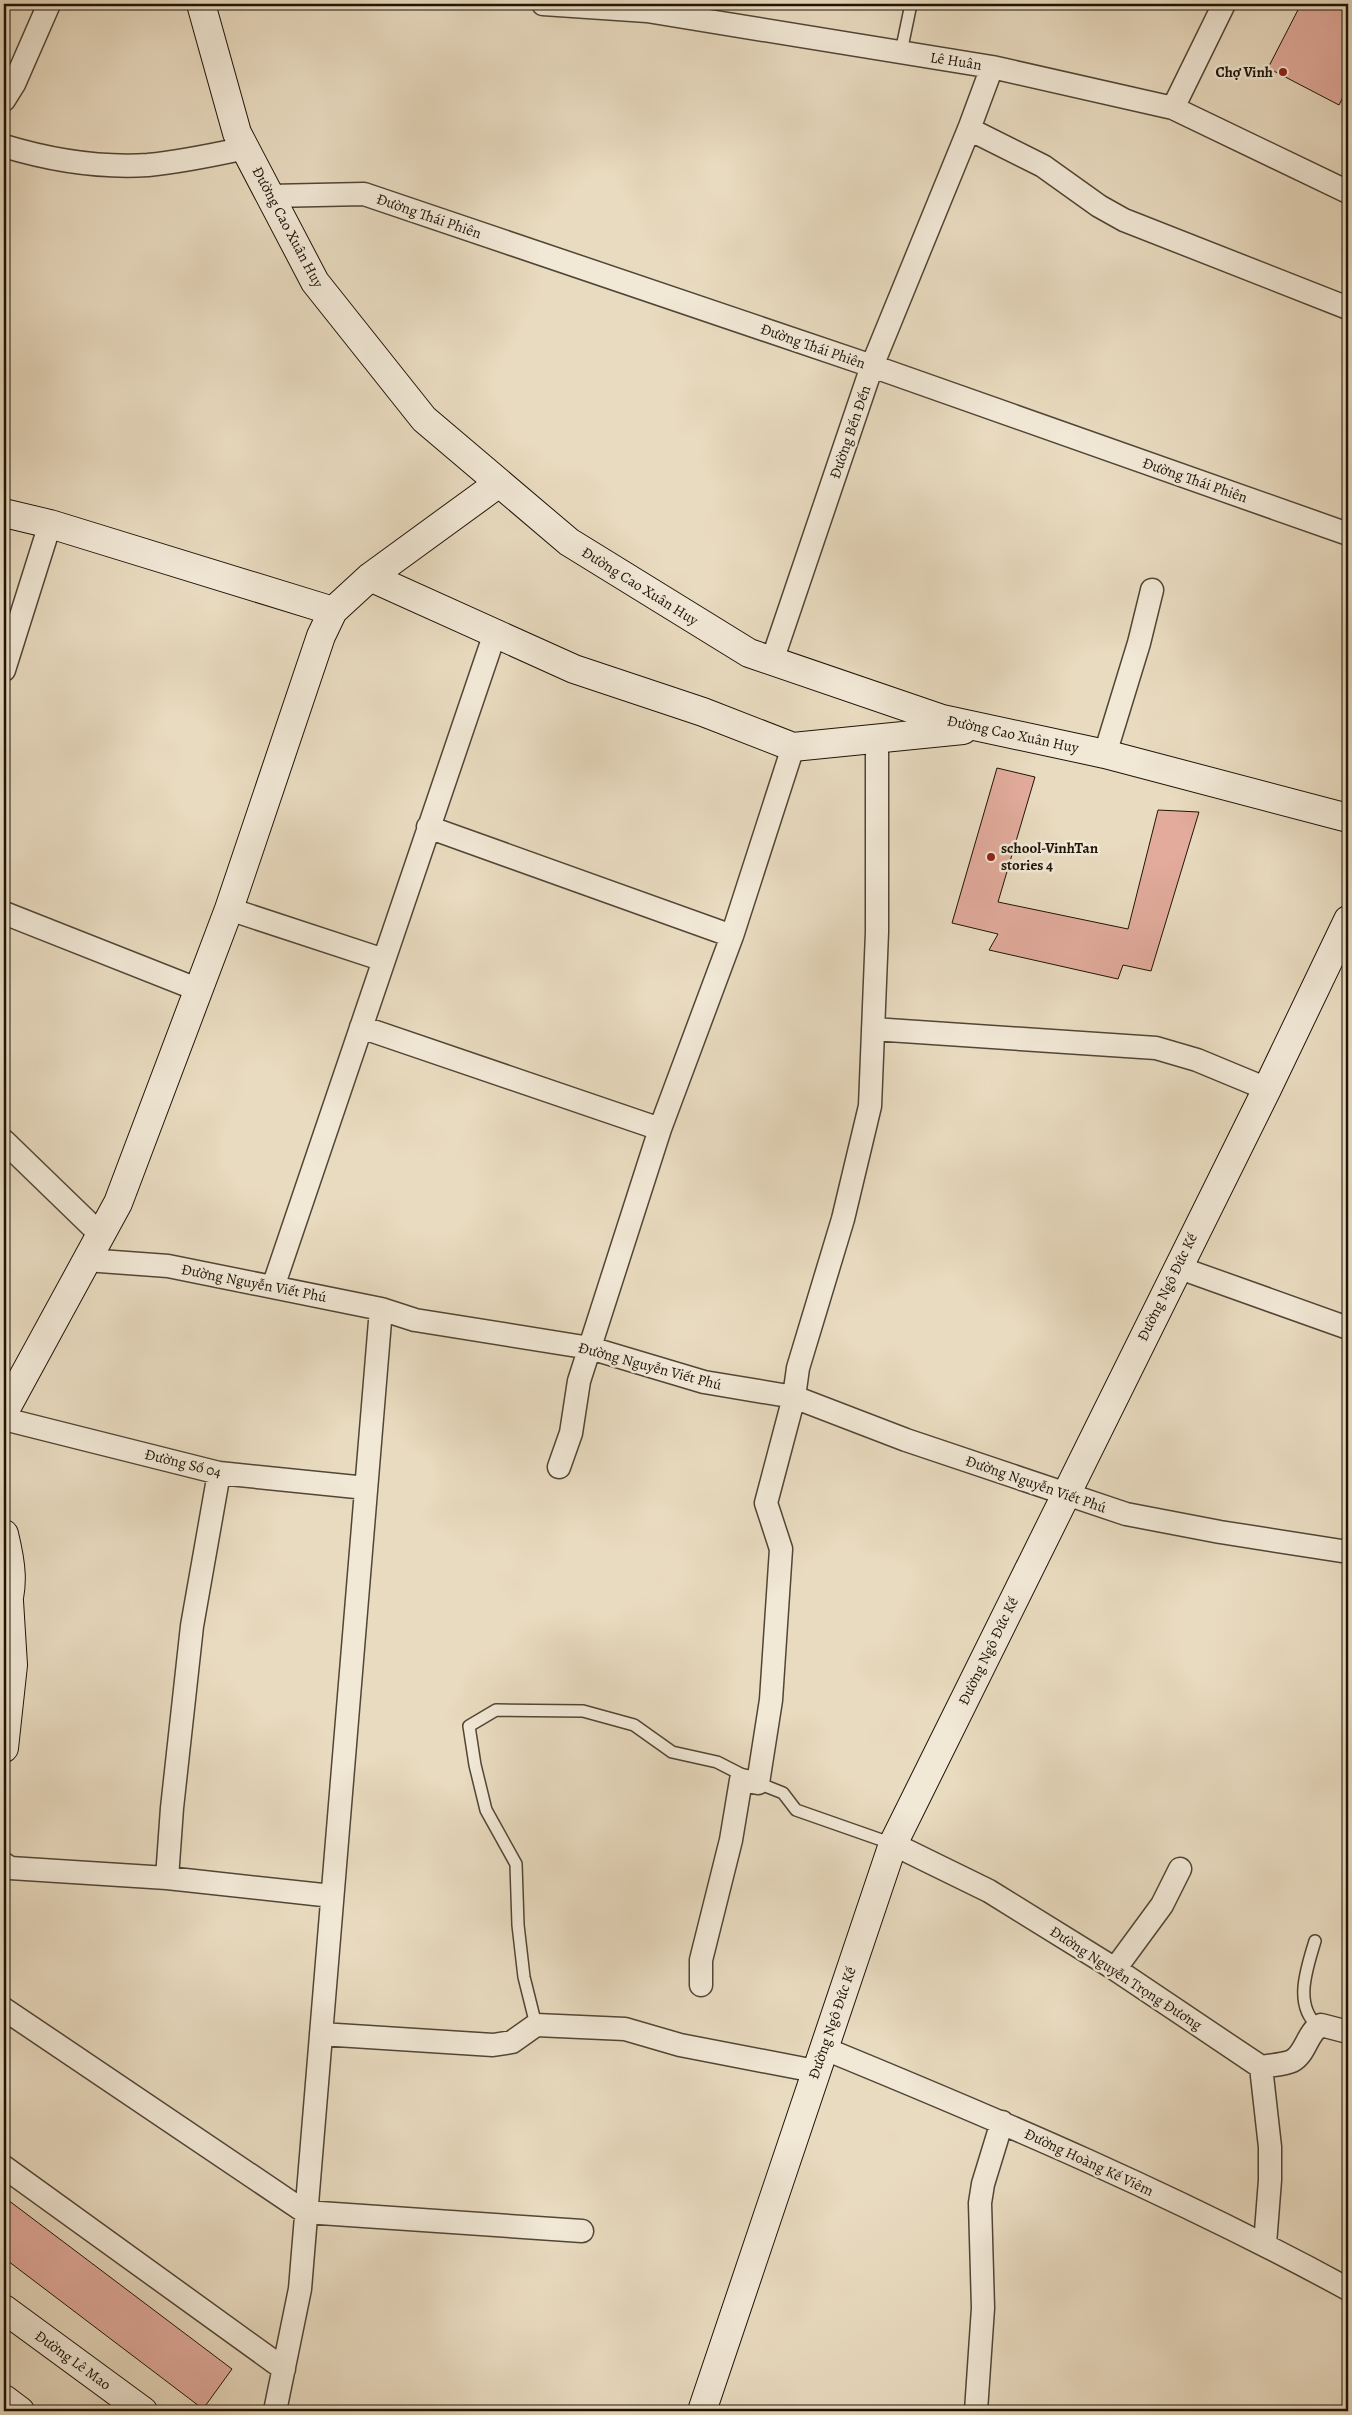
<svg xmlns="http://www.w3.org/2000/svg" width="1352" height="2415" font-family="Alegreya,serif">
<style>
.building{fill:#e2ab9c;stroke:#1e1407}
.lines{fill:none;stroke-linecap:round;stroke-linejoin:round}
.lane-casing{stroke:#514635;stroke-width:14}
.street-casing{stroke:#514635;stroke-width:25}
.secondary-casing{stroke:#1e1407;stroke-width:30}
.lane{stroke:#f1e8d6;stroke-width:11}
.street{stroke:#f1e8d6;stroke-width:22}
.secondary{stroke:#f1e8d6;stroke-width:28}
.poi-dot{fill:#8f2418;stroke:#f1e8d6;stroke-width:2}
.labels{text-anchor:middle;stroke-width:5;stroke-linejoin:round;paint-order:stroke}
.street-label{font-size:15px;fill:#1e1407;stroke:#f1e8d6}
.poi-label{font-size:15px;font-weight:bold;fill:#1e1407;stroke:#f1e8d6;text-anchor:end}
</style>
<rect width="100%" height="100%" fill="#e9dbc0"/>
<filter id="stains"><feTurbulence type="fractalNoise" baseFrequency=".004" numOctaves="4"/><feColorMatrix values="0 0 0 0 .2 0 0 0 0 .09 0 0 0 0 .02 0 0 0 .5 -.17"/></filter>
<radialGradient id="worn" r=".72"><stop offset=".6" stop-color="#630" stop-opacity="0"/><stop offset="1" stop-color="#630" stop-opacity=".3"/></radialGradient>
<path class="building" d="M1301,4H1348V87L1339,105L1268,68Z
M997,768L1035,777L998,902L1128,929L1158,810L1199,812L1151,971L1123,965L1118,979L989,950L998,934L952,923Z
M4,2197L232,2369L203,2409L4,2258Z"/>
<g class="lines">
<defs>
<path id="lane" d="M901,52L911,4
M1315,1941C1307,1968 1293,2005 1318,2026
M536,2025L524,1977L518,1925L516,1864L486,1810L475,1765L469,1726L496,1710L583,1711L634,1725L672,1752L717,1762L758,1783L783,1793L796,1810L893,1844"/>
<path id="street" d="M543,4L647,11L992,67L1173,108L1348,192
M4,100L14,84L49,4
M1173,108L1224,4
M969,129L1043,166L1099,206L1124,220L1348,308
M4,146C50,160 99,168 148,165C181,162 213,155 246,148
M270,196L364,194L872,366L1348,534
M772,661L872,366L969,129L992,67
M4,670L50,524
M1105,754L1139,643L1152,590
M428,827L732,936
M229,909L384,960
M4,913L199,990
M361,1027L660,1129
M873,1029L1156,1048L1197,1060L1267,1089
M4,1141L100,1234
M86,1260L168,1266L381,1309L415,1320L590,1348L704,1382L794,1397L906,1440L1126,1514L1220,1532L1348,1552
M1177,1267L1348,1328
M273,1287L495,633
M4,1419L219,1473L366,1488
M559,1467L571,1433L579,1381L660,1129L732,936L793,747
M893,1844L989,1891L1115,1969L1261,2067C1270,2065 1283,2065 1292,2061C1306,2054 1307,2032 1321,2025L1348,2032
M4,1864L10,1868L167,1878L332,1896
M167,1878L172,1808L192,1626L219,1473
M1115,1969L1162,1905L1180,1869
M701,1985V1960L731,1840L741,1780L758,1783L771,1700L781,1549L766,1503L794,1397L798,1368L843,1219L870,1106L877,932V739
M4,2009L305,2212L582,2231
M321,2034L493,2045L512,2042L536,2025L625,2029L680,2045L815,2071
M823,2048C1001,2121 1179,2197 1348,2289
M1261,2067L1270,2147V2180L1265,2244
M4,2167L284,2369
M275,2411L300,2289L381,1309
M976,2411L983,2308L980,2203L983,2184L1002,2122"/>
<path id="secondary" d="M201,4L237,133L315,282L424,419L569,542L749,653L942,719L1105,754L1348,818
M4,513L50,524L333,611
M370,577L574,669L703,712L793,747L963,730
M4,1412L118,1203L229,909L321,636L333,611L370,577L499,483
M4,1534C11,1563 15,1586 4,1615
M4,1748L13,1665L9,1601
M4,2309L143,2411
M4,2399L20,2411
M702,2411L893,1844L1267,1089L1348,920"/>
</defs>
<use href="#lane" class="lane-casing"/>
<use href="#street" class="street-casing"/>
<use href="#secondary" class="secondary-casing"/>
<use href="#lane" class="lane"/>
<use href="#street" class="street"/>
<use href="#secondary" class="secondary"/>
</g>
<g class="poi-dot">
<circle cx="1283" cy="72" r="5"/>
<circle cx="991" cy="857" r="5"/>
</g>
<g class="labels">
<g class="street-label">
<text transform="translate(956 61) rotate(9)" y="5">Lê Huân</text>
<text transform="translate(429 216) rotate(19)" y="5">Đường Thái Phiên</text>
<text transform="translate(288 227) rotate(62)" y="5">Đường Cao Xuân Huy</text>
<text transform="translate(813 346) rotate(19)" y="5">Đường Thái Phiên</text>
<text transform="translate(850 432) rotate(-71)" y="5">Đường Bến Đến</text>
<text transform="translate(1195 480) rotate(19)" y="5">Đường Thái Phiên</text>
<text transform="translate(640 586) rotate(32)" y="5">Đường Cao Xuân Huy</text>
<text transform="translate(1013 734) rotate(12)" y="5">Đường Cao Xuân Huy</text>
<text transform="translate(254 1283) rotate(11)" y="5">Đường Nguyễn Viết Phú</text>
<text transform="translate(1167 1287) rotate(-64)" y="5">Đường Ngô Đức Kế</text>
<text transform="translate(650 1366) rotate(15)" y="5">Đường Nguyễn Viết Phú</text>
<text transform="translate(183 1463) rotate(14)" y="5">Đường Số 04</text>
<text transform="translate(1036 1484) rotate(19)" y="5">Đường Nguyễn Viết Phú</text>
<text transform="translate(988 1651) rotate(-64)" y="5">Đường Ngô Đức Kế</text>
<text transform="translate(1126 1978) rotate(33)" y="5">Đường Nguyễn Trọng Đương</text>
<text transform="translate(832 2023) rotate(-71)" y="5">Đường Ngô Đức Kế</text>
<text transform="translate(1089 2162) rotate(25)" y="5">Đường Hoàng Kế Viêm</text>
<text transform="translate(73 2360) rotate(36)" y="5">Đường Lê Mao</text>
</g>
<g class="poi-label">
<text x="1273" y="77">Chợ Vinh</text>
<text x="1001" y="853" text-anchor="start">school-VinhTan<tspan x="1001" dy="17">stories 4</tspan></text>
</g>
</g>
<rect width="1352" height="2415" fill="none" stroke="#e9dbc0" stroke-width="20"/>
<rect x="5" y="5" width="1342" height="2405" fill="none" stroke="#1e1407" stroke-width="2.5"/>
<rect x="10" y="10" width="1332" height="2395" fill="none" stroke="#1e1407"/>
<rect width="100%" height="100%" filter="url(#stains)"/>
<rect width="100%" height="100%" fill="url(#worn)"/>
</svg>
